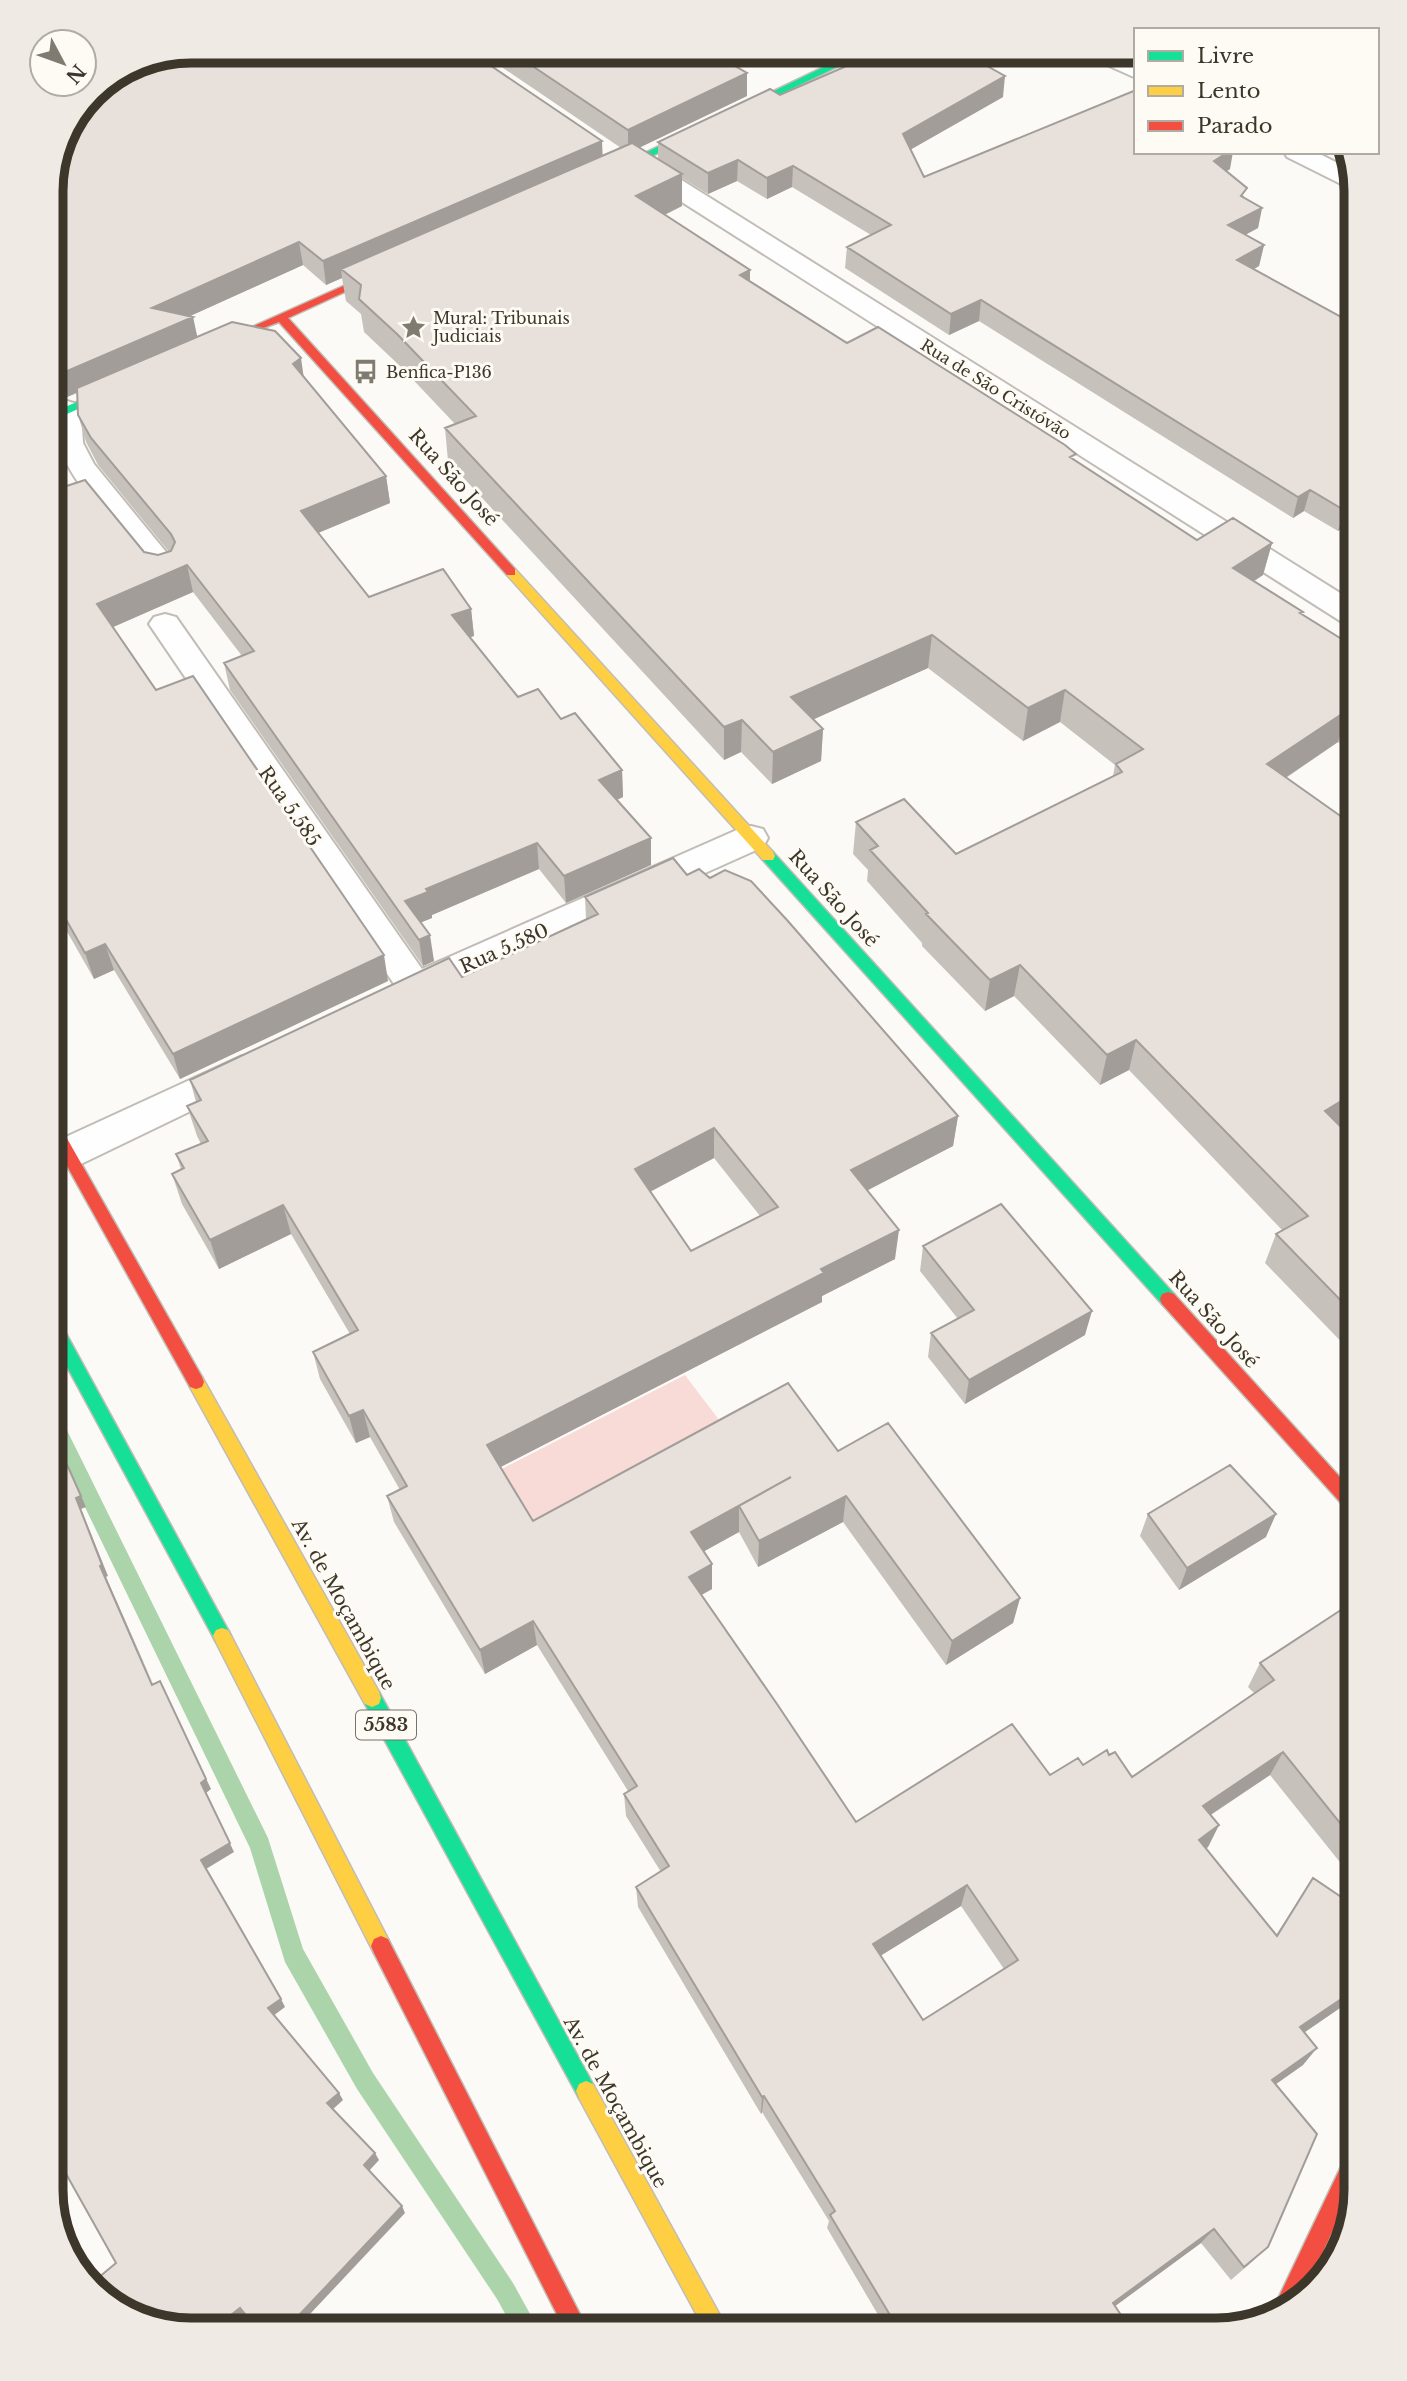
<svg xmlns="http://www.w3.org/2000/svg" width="1407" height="2381" font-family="'Libre Baskerville',serif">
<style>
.green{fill:#f8dad7}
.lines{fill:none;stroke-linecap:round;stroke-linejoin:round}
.stream{fill:#acd4ab;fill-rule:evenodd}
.street-casing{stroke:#c1bdb6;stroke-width:4}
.fast-casing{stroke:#c1bdb6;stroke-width:3}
.slow-casing{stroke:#c1bdb6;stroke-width:3}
.jam-casing{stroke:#c1bdb6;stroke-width:3}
.street{fill:#fffefe;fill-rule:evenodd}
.fast{fill:#16e098;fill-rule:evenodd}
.slow{fill:#ffcf43;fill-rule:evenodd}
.jam{fill:#f24e42;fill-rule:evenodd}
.wall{fill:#c7c1bc;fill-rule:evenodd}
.shaded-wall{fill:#a29d99}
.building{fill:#e7e0db;stroke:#a29d99;stroke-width:2;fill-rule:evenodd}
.labels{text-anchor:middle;stroke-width:6;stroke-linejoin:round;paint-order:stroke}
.far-poi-label{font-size:16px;fill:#3d362a;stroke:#fefbf4;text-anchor:start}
.far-street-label{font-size:16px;fill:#3d362a;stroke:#fefbf4}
.shield{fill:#fefbf4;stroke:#777167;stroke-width:2}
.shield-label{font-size:18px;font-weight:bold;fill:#3d362a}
.street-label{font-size:19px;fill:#3d362a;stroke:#fefbf4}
.rim{fill:none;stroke:#3d362a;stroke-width:9}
</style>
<rect width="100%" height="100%" fill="#fcfaf6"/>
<path class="green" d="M685,1375L732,1437L454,1589L494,1473Z"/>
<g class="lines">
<path class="stream" d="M51,1410L58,1412L268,1838L303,1949L373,2073L513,2283L539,2330H514L497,2299L357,2089L285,1962L250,1848L51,1437Z"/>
<defs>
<path id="street" d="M1083,51H1114L1136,62V78L1087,56Z
M1284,152H1316L1351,170L1356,188L1345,186L1287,157Z
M639,156L648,159L1356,603V627L1345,624L630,169L626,164L630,159Z
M67,401L77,404L81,410L83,443L94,464L175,563L179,570L175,577L164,580L153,577C128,545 30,443 57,404Z
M165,614L176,617L422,969L739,829L751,826L763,829L768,838L763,847L422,1000L409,1004L396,1000L391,990L394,984L149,624L154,617Z
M242,1056L255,1060L260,1070L255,1080L83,1163L70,1167L57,1163L51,1152L57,1141Z"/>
<path id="fast" d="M857,51H870L606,178L597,176Z
M126,381L132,384L130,386L51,421V413Z
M768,851L773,852L1174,1294L1176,1299L1174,1304L1168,1306L1162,1304L763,860L761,856Z
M51,1315L57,1317L228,1630L231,1636L228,1642L222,1644L216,1642L51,1337Z
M372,1689L379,1692L593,2084L596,2091L593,2098L586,2101L579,2098L365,1704L363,1698L365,1692Z"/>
<path id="slow" d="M511,568L515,569L773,852L775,856L773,860H763L507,575V569Z
M196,1375L202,1377L379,1692L381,1698L379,1704L372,1707L365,1704L190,1387L188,1382L190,1377Z
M222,1628L228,1630L388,1939L391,1946L388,1953L381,1956L374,1953L216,1642L213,1636L216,1630Z
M586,2081L593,2084L728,2330H705L579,2098L576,2091L579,2084Z"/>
<path id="jam" d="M388,266L397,268L288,318L515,569V575H507L279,322L258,330L252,327Z
M51,1117L56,1119L202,1377L204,1382L202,1387L196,1389L190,1387L51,1137Z
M1168,1292L1174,1294L1356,1495V1515L1350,1513L1162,1304L1160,1299L1162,1294Z
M381,1936L388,1939L588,2330H565L374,1953L371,1946L374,1939Z
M1356,2147V2180L1304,2293L1277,2316L1274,2309L1277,2301L1349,2150Z"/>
</defs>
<use href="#street" class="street-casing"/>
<use href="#fast" class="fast-casing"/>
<use href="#slow" class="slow-casing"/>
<use href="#jam" class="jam-casing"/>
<use href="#street" class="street"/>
<use href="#fast" class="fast"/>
<use href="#slow" class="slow"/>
<use href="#jam" class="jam"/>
</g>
<path class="wall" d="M478,51H711H710L747,73V96L639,148L658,160V142L780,95L1003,97L910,150L924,177L1230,169L1226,171L1245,198L1262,208L1258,228L1245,235L1264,245L1259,266L1254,269L1356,520L1338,531L1304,511L1293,518L979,321L949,335L845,268L847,247L871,235L792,187L767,199L737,181L708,194L682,178V206L665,215L750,282L836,336L1075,460L1197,540L1272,543L1263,575L1254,581L1302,615L1356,648V754L1338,742L1286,778L1339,1125L1356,1142V1357L1265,1263L1276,1234L1283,1231L1129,1070L1100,1085L1014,996L985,1011L922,946V943L867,881L868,870L853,854L856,822L956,854L1113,776L1115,765L1060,722L1023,741L928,668L813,719L823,729L821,761L772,784L741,752L724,760L448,461L445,428L455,424L401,367L364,332L361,314L346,301L342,278L326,285L303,265L190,316L193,317L197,337L304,378L386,476L390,503L318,533L369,597L471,609L474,636L470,637L518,697L561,719L622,770L623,797L617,800L651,838V865L566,903L539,869L432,915V918L421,922L434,961L423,966L230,690L224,663L242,656L193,592L113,627L156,690L388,981L180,1079L114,970L94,979L57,914L51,897V886L55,884L51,877V491L144,552L158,555L169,552L98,465L86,442L78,415L77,393L53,403L51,401V182L602,141V156L621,148Z
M687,875L958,1116L953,1146L867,1190L895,1259L822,1296V1302L500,1467L533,1521L838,1451L1020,1598L1013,1623L946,1665L843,1522L758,1567L739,1532L704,1551L712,1589L701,1595L856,1822L1050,1775L1083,1765L1109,1755L1132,1777L1254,1693L1248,1687L1260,1663L1356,1617V1857L1343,1866L1270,1775L1211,1815L1219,1825L1208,1847L1206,1848L1276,1935L1313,1878L1356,1997L1305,2032L1303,2065L1276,2084L1254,2260L1231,2280L1201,2243L1115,2306L1121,2330H887L827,2228L829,2221L762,2112L761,2114L638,1907L636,1887L661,1872L626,1816L624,1794L628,1791L537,1645L485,1674L394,1522L387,1496L400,1490L370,1437L356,1443L320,1379L313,1352L350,1334L291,1234L219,1269L182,1204L172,1174L181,1169L176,1154L201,1144L197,1136L187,1106L196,1102L190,1080L462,977L586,919L585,897ZM714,1158L760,1216L691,1251L650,1192ZM961,1906L1004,1969L923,2020L881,1955Z
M923,1246L1085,1335L965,1404L928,1357L931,1333L958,1319L920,1271Z
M1148,1514L1266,1537L1179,1590L1140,1536Z"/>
<path class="shaded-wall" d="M747,73V96L628,153V130Z
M1005,76L1003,97L901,155L903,134Z
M602,141L603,164L341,269L342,278L326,285L323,261Z
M1228,152H1233L1230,169L1210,182L1214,161Z
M738,160L737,181L708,194V173Z
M793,166L792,187L767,199V178Z
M682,174V206L637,228L636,196Z
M1262,208L1258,228L1224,246L1228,225Z
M299,242L303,265L157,331L152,308Z
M1264,245L1259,266L1233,281L1237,260Z
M750,270V302L740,275Z
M981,300L979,321L949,335L951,314Z
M193,317L198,340L53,403L51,397V378Z
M301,358L305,386L293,364Z
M386,476L390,503L306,538L301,511Z
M1310,490L1304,511L1293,518L1298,497Z
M1356,502V520L1338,531L1344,510Z
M1272,543L1263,575L1225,600L1233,568Z
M187,565L193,592L104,631L97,604Z
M471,609L474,636L455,642L452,615Z
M932,635L928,668L790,730L791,697Z
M1065,690L1060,722L1023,741L1028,708Z
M1348,710L1338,742L1258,796L1267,764Z
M742,720L741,752L724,760V727Z
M823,729L821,761L772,784L773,752Z
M622,770L623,797L601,807L599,780Z
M651,838V865L566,903L564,876Z
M537,843L539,869L432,915V918L410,927L405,901L426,889Z
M430,935L434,961L423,966L419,940Z
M105,944L114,970L94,979L85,953Z
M384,955L388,981L180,1079L173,1054Z
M1020,965L1014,996L985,1011L990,980Z
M1136,1040L1129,1070L1100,1085L1107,1055Z
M1356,1092V1115L1314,1141L1325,1111Z
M958,1116L953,1146L849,1200L851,1170Z
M714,1128V1158L636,1199L635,1169Z
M283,1205L291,1234L219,1269L210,1240Z
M899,1230L895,1259L822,1296V1302L491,1472L487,1445L821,1269Z
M1092,1311L1085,1335L965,1404L969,1380Z
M363,1410L370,1437L356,1443L349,1416Z
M69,1469L86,1507L81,1509L108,1576L106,1577L158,1695L100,1566L76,1498Z
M791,1477L739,1506V1532L692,1558L691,1532Z
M846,1496L843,1522L758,1567L759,1541Z
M1276,1514L1266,1537L1179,1590L1187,1568Z
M712,1564V1589L689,1602V1577Z
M1020,1598L1013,1623L946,1665L952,1641Z
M533,1621L537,1645L485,1674L480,1650Z
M160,1681L211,1789L206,1793L234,1852L206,1869L201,1860V1783Z
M1283,1752L1270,1775L1192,1827L1203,1806Z
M1219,1825L1208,1847L1188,1861L1199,1840Z
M1356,1847V1857L1343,1866Z
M967,1885L961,1906L869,1963L873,1944Z
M1356,1989V1997L1286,2045L1300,2027Z
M281,1999L285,2007L273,2016L268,2008Z
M1317,2048L1303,2065L1259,2096L1272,2080Z
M339,2093L343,2100L331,2111L327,2103Z
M764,2096L762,2112L761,2114L762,2097Z
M375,2153L379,2160L368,2172L364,2165Z
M402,2206L405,2213L295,2330H285Z
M1214,2229L1201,2243L1103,2315L1113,2303Z
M240,2308L245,2313L223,2330H212Z"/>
<path class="building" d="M191,51H469L602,141L323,261L299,242L152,308L193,317L51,378V182L62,137L92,92L138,61Z
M510,51H709L747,73L628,130Z
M881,51H960L1005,76L903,134L924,177L1136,90V152H1228L1214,161L1247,188L1241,196L1262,208L1228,225L1264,245L1237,260L1356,325V502L1344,510L1310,490L1298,497L981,300L951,314L847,247L891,225L793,166L767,178L738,160L708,173L658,142L770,89L780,95Z
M632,143L682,174L636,196L750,270L740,275L847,343L878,327L1065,445L1076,454L1070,457L1197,540L1233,518L1272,543L1233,568L1303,612L1300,613L1356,648V715L1348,710L1267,764L1356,827V1092L1325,1111L1356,1142V1316L1276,1234L1308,1216L1136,1040L1107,1055L1020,965L990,980L926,914L928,913L870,850L878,846L856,822L904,799L956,854L1122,772L1116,764L1143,749L1065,690L1028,708L932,635L791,697L823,729L773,752L742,720L724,727L445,428L476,416L397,334L359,299L361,285L341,269Z
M232,322L275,331L301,358L293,364L386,476L301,511L369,597L443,569L471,609L452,615L518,697L538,689L561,719L575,713L622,770L599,780L651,838L564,876L537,843L426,889L428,892L405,901L430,935L419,940L224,663L254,651L187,565L97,604L156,690L193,676L384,955L173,1054L105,944L85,953L51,893V886L61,881L51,865V491L85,480L144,552L158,555L171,551L175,542L171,534L91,438L78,415L77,388Z
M673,858L687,875L699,869L710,878L725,870L751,881L787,920L958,1116L851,1170L899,1230L821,1269L824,1273L487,1445L533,1521L788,1383L838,1451L888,1423L1020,1598L952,1641L846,1496L759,1541L739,1506L791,1477L691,1532L712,1564L689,1577L777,1704L856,1822L1012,1724L1050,1775L1078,1758L1083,1765L1107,1750L1109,1755L1115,1752L1132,1777L1274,1680L1260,1663L1347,1606L1356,1617V1843L1283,1752L1203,1806L1219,1825L1199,1840L1277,1936L1313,1878L1356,1907V1989L1300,2027L1317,2048L1272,2080L1317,2134L1268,2247L1244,2267L1214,2229L1113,2303L1127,2324L1119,2330H899L830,2215L835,2211L764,2096L762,2097L636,1887L669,1866L624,1794L637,1786L533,1621L480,1650L387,1496L407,1486L363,1410L349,1416L313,1352L358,1330L283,1205L210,1240L172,1174L184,1168L176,1154L208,1141L187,1106L201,1100L190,1080L449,958L462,977L598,914L585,897ZM714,1128L778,1207L691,1251L635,1169ZM967,1885L1018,1960L923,2020L873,1944Z
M1001,1204L1092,1311L969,1380L931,1333L974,1310L923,1246Z
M51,1438L69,1469L81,1496L76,1498L102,1565L100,1566L152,1685L160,1681L206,1779L201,1783L230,1843L201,1860L281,1999L268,2008L339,2093L327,2103L375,2153L364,2165L402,2206L285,2330H258L240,2308L212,2330H182L113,2306L92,2283L116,2263L51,2147Z
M1230,1465L1276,1514L1187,1568L1148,1514Z"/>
<defs>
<symbol id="sight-bare" viewBox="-9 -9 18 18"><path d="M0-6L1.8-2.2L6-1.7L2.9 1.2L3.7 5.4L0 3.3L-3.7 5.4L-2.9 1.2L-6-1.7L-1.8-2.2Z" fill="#807b71" stroke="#fefbf4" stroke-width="2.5" paint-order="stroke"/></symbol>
<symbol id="bus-bare" viewBox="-9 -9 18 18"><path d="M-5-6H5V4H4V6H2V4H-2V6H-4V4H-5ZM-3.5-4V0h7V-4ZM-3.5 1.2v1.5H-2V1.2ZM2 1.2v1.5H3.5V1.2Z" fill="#807b71" stroke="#fefbf4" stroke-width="2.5" paint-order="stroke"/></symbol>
</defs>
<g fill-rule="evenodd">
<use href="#sight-bare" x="396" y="310" width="35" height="35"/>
<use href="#bus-bare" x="348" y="354" width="35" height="35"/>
</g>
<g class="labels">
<g class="far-poi-label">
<text x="433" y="324">Mural: Tribunais<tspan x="433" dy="18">Judiciais</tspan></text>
<text x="386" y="378">Benfica-P136</text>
</g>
<g class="far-street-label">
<text transform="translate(996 389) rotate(32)" y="6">Rua de São Cristóvão</text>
</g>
<rect class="shield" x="356" y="1710.5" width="60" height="29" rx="5"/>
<g class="shield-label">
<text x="386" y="1731">5583</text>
</g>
<g class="street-label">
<text transform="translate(454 477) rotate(48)" y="7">Rua São José</text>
<text transform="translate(290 806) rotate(55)" y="7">Rua 5.585</text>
<text transform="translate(834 898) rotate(48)" y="7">Rua São José</text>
<text transform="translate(504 948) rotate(-24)" y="7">Rua 5.580</text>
<text transform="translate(1214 1319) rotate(48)" y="7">Rua São José</text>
<text transform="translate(344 1604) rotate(61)" y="7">Av. de Moçambique</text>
<text transform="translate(616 2102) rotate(61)" y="7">Av. de Moçambique</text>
</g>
</g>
<path d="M0 0H1407V2381H0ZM191 63H1216A128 128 0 0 1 1344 191V2190A128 128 0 0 1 1216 2318H191A128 128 0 0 1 63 2190V191A128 128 0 0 1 191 63Z" fill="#efebe4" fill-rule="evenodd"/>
<path class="rim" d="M191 63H1216A128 128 0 0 1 1344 191V2190A128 128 0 0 1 1216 2318H191A128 128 0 0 1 63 2190V191A128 128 0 0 1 191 63Z"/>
<rect x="1134" y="28" width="245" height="126" fill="#fefbf4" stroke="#b1aca3" stroke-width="2"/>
<rect x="1148" y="51" width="35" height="10" fill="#16e098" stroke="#b1aca3" stroke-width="2"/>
<text x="1197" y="63" font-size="21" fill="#3d362a">Livre</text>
<rect x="1148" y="86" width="35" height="10" fill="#ffcf43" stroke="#b1aca3" stroke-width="2"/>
<text x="1197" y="98" font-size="21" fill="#3d362a">Lento</text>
<rect x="1148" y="121" width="35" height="10" fill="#f24e42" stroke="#b1aca3" stroke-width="2"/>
<text x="1197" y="133" font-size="21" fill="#3d362a">Parado</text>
<g transform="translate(63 63) rotate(131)"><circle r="33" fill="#fefbf4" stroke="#b1aca3" stroke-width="2"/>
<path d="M0-5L12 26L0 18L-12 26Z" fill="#807b71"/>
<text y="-10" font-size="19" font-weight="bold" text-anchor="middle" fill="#3d362a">N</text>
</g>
</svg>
